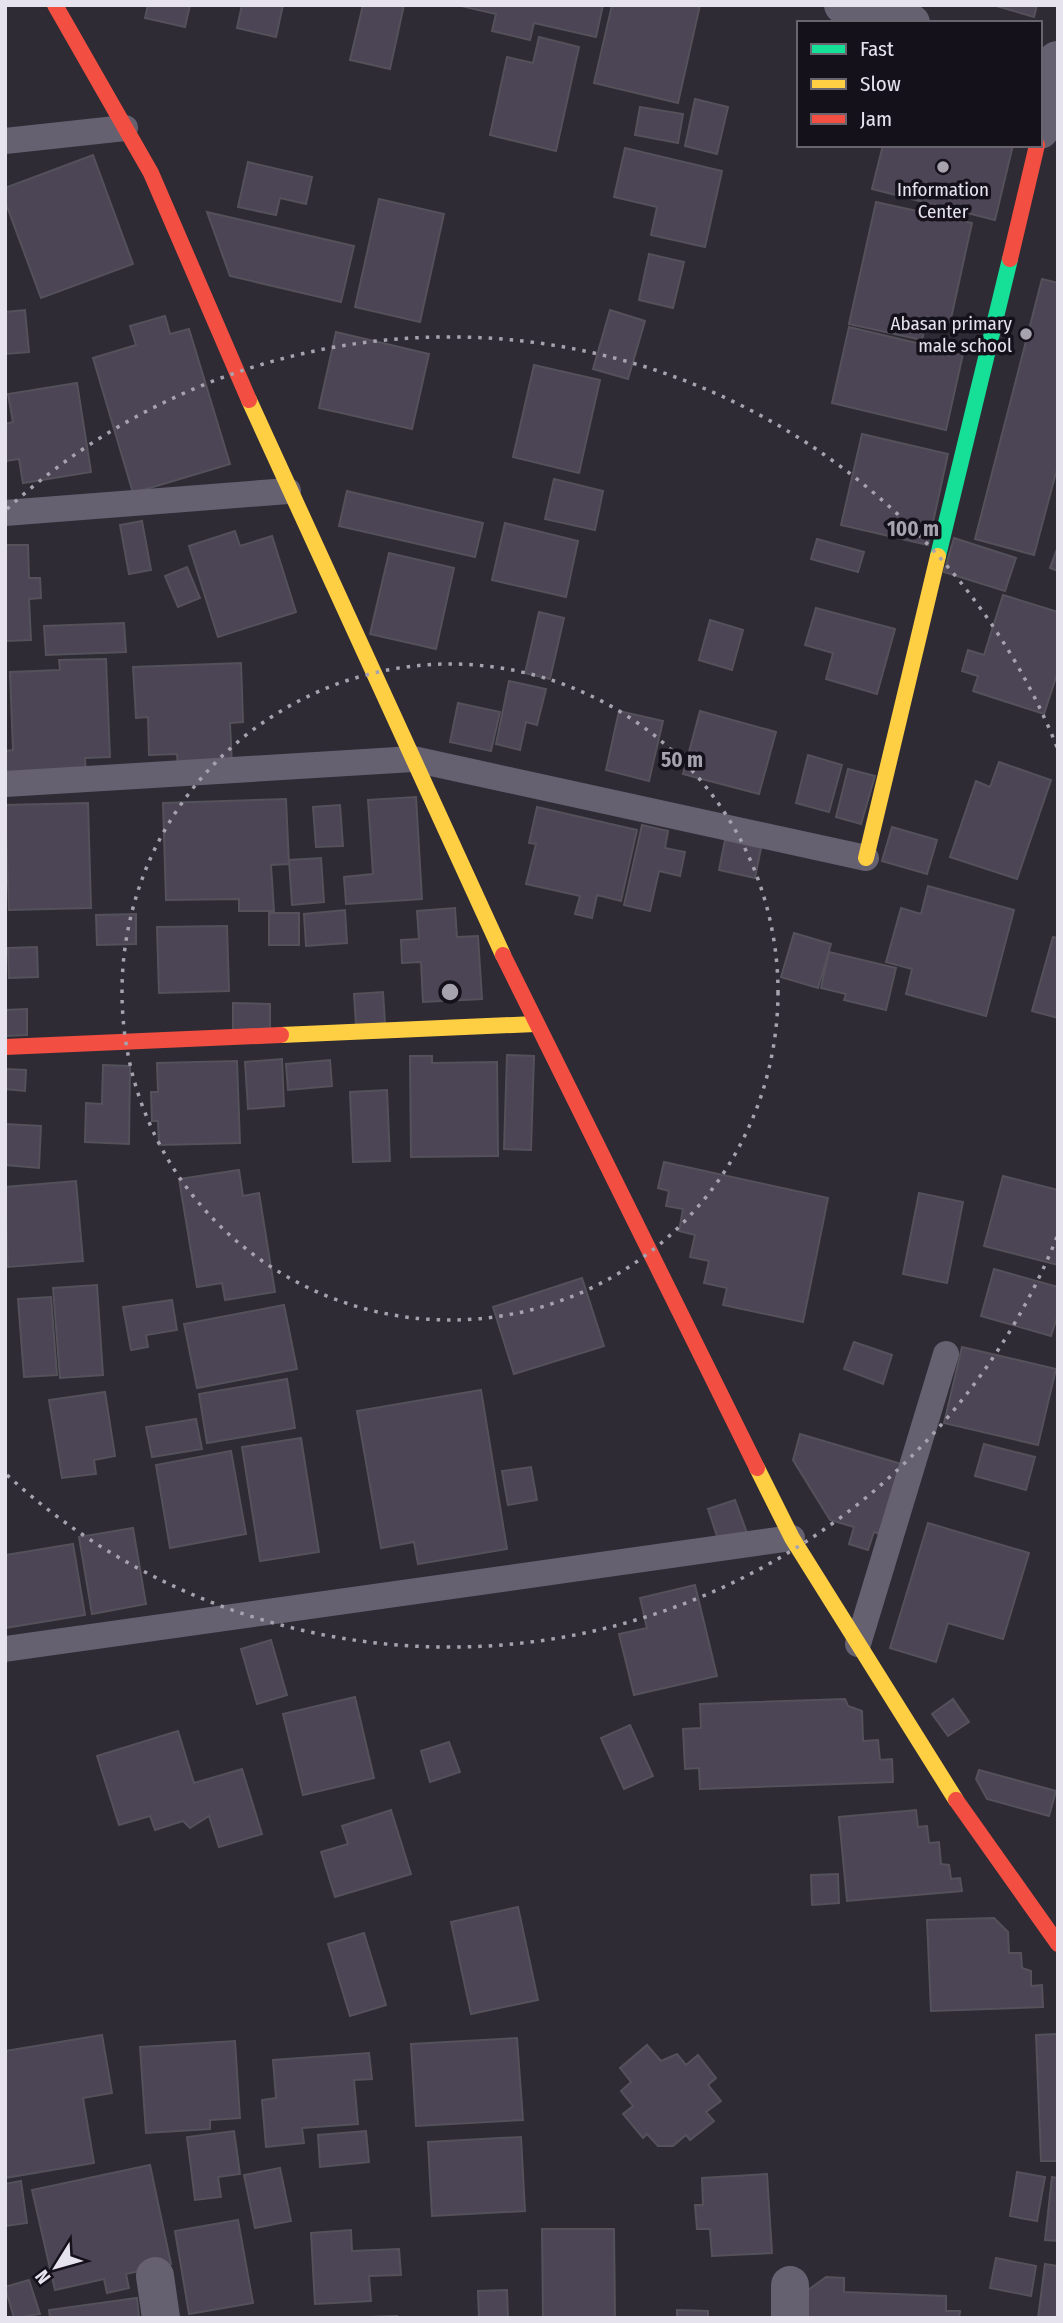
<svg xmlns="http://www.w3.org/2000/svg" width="1063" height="2323" font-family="'Fira Sans Condensed',sans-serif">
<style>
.building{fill:#4b4556;stroke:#54515a;stroke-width:2}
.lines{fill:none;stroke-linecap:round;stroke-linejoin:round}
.lane{stroke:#656170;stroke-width:26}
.street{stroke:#656170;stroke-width:38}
.fast{stroke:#16e098;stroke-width:16}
.slow{stroke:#ffcf43;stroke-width:16}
.jam{stroke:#f24e42;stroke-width:16}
.ring{fill:none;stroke:#a6a3ae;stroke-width:3.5;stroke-dasharray:3.5 7}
.poi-dot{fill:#a6a3ae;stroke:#14111a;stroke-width:2.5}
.labels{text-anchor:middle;stroke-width:7;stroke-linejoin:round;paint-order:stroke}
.poi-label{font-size:19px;fill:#e6e3ef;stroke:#14111a}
.centre{fill:#a6a3ae;stroke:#14111a;stroke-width:3.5}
.ring-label{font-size:21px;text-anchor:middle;font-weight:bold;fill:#a6a3ae;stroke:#14111a;stroke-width:7;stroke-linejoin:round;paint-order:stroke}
</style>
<rect width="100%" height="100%" fill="#2e2b35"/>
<path class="building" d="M148,5H190L185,27L145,18Z
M242,5H283L276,37L237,28Z
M363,5H404L390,69L350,60Z
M457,5H603L596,37L534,23L530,40L492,31L496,14Z
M612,5H700L678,103L594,83Z
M993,5H1037L1034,17Z
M539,37L579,47L556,151L490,135L507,57L533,63Z
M695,99L728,107L717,154L685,146Z
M640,107L683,114L678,143L635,135Z
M883,145H1013L995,220L872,189Z
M625,148L722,171L705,247L651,235L657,207L614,197Z
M93,155L133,264L41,298L5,201V188Z
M248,162L312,177L306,204L280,198L276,215L238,207Z
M379,199L444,214L420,322L355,307Z
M876,202L972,223L950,323L927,317L922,340L849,324Z
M207,212L354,246L341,302L230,276Z
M649,254L684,262L673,308L639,300Z
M1042,279L1058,283V465L1034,555L975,539Z
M25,310L29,352L5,354V312Z
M610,310L645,321L628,379L593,369Z
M165,316L170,334L189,329L230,464L133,493L93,358L136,345L130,326Z
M849,327L963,354L946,430L832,403Z
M336,332L429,354L412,429L319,408Z
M534,365L600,380L579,473L513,457Z
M77,383L91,472L23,483L19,459L5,461V424L13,422L8,394Z
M862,434L948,454L928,545L841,525Z
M554,479L603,491L595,530L545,519Z
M347,491L483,523L475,557L339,526Z
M142,521L151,570L129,574L120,525Z
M505,523L578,541L566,597L492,580Z
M235,531L240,546L272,536L296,612L218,637L189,546Z
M954,538L1016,558L1005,591L944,572Z
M817,539L864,552L858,572L811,559Z
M5,545H28L29,578H40L41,598L29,599L31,640L5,641Z
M1058,546V571L1050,568Z
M389,553L454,568L436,649L370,634Z
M187,567L200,598L178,607L165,576Z
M1003,595L1058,612V671L1044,714L973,691L978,676L962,671L968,650L984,655Z
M816,608L895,629L877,694L826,679L833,653L805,645Z
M539,612L564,618L550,679L525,673Z
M710,620L743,630L732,670L699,660Z
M124,623L126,652L46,655L44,626Z
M106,659L110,757L85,758L86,773L5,776V751L13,750L10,672L60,670L59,660Z
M241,663L243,722L230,723L232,765L178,767L177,754L149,755L148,717L136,718L133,667Z
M509,681L546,689L537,725L526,722L520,750L496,744Z
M458,703L500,712L491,751L450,742Z
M619,711L663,721L649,781L606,770Z
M700,711L776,732L759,794L683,774Z
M808,755L842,765L829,812L796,803Z
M999,762L1051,780L1017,879L950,857L976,781L990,787Z
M848,769L875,776L861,824L836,817Z
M416,797L422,899L346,904L344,877L373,874L368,800Z
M286,799L289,864L271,865L274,911H239V899L166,900L163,803Z
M88,803L91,908L9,910L5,805Z
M340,805L343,846L316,847L313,807Z
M537,807L637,830L621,901L597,895L592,918L575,914L580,896L526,884L536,844L529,843Z
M642,825L668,831L665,848L685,852L680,876L659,871L650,911L624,905Z
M892,827L937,840L927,874L882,861Z
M725,840L761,848L755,878L719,870Z
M321,858L324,902L292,905L289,860Z
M928,886L1014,910L986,1016L906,994L912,969L886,962L901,908L921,914Z
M455,908L457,937L478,936L482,999L423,1002L421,962L402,963L401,940L419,939L417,911Z
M345,910L347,943L306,946L304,914Z
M269,913H299V945H269Z
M136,914V944L97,945L96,915Z
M227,926L229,991L159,993L157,927Z
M794,933L831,944L818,988L781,977Z
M1053,937L1058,938V1018L1032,1011Z
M37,947L38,977L9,978L8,948Z
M829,952L896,968L886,1010L844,1000L846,994L821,988Z
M383,992L385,1023L356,1025L354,994Z
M233,1003L270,1004V1030H233Z
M27,1009V1035L5,1036V1010Z
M507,1055L534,1056L531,1150L504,1149Z
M410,1056H432V1063L497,1062L498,1156L411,1157Z
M282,1059L284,1106L248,1109L245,1062Z
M330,1060L332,1086L288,1090L286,1064Z
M237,1061L240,1143L159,1145L158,1121H152L151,1092H158L157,1063Z
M103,1065L130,1066L129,1144L85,1142L86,1103L102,1104Z
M5,1069L26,1070L25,1091L5,1089Z
M387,1090L390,1161L353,1162L350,1092Z
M5,1124L41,1126L39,1168L5,1165Z
M664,1162L828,1198L803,1322L723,1305L727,1288L704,1283L709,1261L690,1257L695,1235L679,1231L683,1209L666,1206L669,1191L658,1188Z
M239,1170L243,1196L259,1193L275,1292L225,1300L222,1283L197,1287L179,1179Z
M1003,1176L1058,1190V1265L984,1246Z
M76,1181L83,1261L8,1267L5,1187Z
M919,1193L963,1202L947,1283L903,1274Z
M994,1269L1058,1287V1314L1051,1336L981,1316Z
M582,1278L604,1346L514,1374L493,1307Z
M97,1285L103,1375L60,1378L53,1288Z
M51,1297L57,1375L24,1377L18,1299Z
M172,1300L177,1330L146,1335L148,1347L131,1350L123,1307Z
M284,1305L297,1369L197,1388L184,1324Z
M854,1342L892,1355L883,1384L844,1369Z
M962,1347L1056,1369L1038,1445L944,1423Z
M287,1379L295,1428L207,1443L199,1394Z
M481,1390L507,1549L418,1564L414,1542L381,1548L357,1411Z
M105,1392L115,1456L94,1460L96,1474L62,1478L49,1400Z
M196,1419L202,1449L152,1457L146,1427Z
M800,1434L908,1466L886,1536L874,1532L868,1550L849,1544L854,1527L830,1520L793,1460Z
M301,1438L319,1552L260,1561L242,1447Z
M984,1444L1035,1457L1026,1490L975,1476Z
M231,1451L246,1534L170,1548L156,1465Z
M531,1467L537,1500L508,1505L502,1471Z
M735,1500L747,1533L719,1542L708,1509Z
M928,1523L1029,1553L1003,1639L948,1623L936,1662L890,1648Z
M133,1528L146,1604L92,1614L79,1537Z
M73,1544L85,1615L5,1628V1555Z
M695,1585L717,1676L634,1695L619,1634L647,1628L640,1598Z
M271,1640L287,1695L257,1704L241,1649Z
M355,1697L374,1778L303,1795L283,1714Z
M845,1699L848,1706L862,1711L863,1741L878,1740L880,1760L892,1759L893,1782L700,1789L699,1768L685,1769L683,1729L701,1728L700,1704Z
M953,1699L969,1722L948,1736L932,1714Z
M630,1725L653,1776L624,1789L601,1738Z
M178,1731L194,1783L242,1769L262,1834L219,1847L209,1816L190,1828L183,1821L155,1830L150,1816L119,1825L97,1756Z
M449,1742L460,1772L430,1782L421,1751Z
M979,1770L1056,1791L1049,1816L987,1799L976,1779Z
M391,1810L411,1874L335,1897L321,1852L348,1844L342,1826Z
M916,1810L918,1827L927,1826L929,1843L939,1842L941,1864L949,1865L951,1879L960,1878L962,1891L847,1901L839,1817Z
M838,1874L839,1903L812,1905L811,1875Z
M518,1907L538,2000L471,2014L451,1922Z
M994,1918L1008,1932L1009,1953H1021L1022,1968L1031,1971V1986L1042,1985L1043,2007L931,2011L927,1920Z
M364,1933L386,2005L350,2016L328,1944Z
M1058,2034V2161H1041L1036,2035Z
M102,2035L112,2093L83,2098L94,2163L5,2178V2051Z
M517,2038L523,2120L416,2126L411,2044Z
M235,2041L240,2118L210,2120V2129L146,2133L140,2047Z
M647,2045L661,2061L677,2054L686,2065L698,2055L716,2078L708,2085L721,2101L706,2112L714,2121L690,2140L686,2135L673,2146H658L647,2134L643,2138L623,2114L633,2106L621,2091L631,2082L620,2068Z
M369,2053L372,2079L354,2080L358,2124L302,2128L304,2143L266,2147L262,2100L276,2098L273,2060Z
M234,2131L240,2174L218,2177L221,2197L195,2200L187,2137Z
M366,2131L369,2162L320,2167L318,2135Z
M521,2137L525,2211L432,2216L428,2142Z
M150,2165L171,2264L126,2274L129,2288L107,2293L104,2279L55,2290L32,2190Z
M280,2168L291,2221L255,2228L244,2175Z
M1017,2172L1045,2177L1037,2221L1010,2216Z
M767,2174L772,2253L712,2256L710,2229H697L695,2205H703L702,2178Z
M1052,2177L1058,2178V2241L1045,2240Z
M21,2181L27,2223L5,2226V2184Z
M238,2220L253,2303L189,2314L175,2231Z
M542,2229H614L615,2318H543Z
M351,2230L352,2251L399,2249L401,2275L369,2276L371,2301L315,2304L311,2233Z
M996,2258L1036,2266L1031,2296L990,2288Z
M1045,2264L1058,2266V2318H1038Z
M826,2277L844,2278V2292L946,2296V2311H960L959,2318H797L808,2290Z
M29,2280L40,2314L14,2318L5,2287Z
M507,2290L508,2318H479L478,2291Z
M137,2298L139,2318H50L49,2310Z
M677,2310L708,2311V2318H677Z
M397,2316V2318H336Z"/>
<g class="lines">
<path class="lane" d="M5,141L125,128
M5,513L288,491
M5,784L413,759L866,858
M858,1644L946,1354
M5,1649L792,1538"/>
<path class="street" d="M843,5L911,23
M1040,130L1057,60
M155,2276L161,2318
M790,2285V2318"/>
<path class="fast" d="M938,556L1010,259"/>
<path class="slow" d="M249,400L503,955
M866,858L938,556
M281,1035L535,1024
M757,1468L792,1538L956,1800"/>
<path class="jam" d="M55,5L151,173L249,400
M1010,259L1037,145
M503,955L757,1468
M5,1047L281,1035
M956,1800L1058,1944"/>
</g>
<g class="ring">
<circle cx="450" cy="992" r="328"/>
<path d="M1057 1237A655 655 0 0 1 7 1475M7 509A655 655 0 0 1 1057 747"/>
</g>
<g class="poi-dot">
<circle cx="943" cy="167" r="7"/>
<circle cx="1026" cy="334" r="7"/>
</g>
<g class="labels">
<g class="poi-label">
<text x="943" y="196">Information<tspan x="943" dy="22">Center</tspan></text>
<text x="1012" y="330" text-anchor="end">Abasan primary<tspan x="1012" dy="22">male school</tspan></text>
</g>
</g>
<circle cx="450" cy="992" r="10" class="centre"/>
<g class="ring-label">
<text x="913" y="536">100 m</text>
<text x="682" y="767">50 m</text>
</g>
<rect width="1063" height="2323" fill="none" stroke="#e6e3ef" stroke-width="14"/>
<rect x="797" y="21" width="245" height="126" fill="#14111a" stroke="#68656f" stroke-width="2"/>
<rect x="811" y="44" width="35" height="10" fill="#16e098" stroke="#68656f" stroke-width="2"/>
<text x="860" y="56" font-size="21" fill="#e6e3ef">Fast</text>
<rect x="811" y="79" width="35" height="10" fill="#ffcf43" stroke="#68656f" stroke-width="2"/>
<text x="860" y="91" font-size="21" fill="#e6e3ef">Slow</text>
<rect x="811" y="114" width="35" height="10" fill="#f24e42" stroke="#68656f" stroke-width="2"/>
<text x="860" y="126" font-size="21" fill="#e6e3ef">Jam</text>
<g transform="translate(56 2267) rotate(233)" stroke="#14111a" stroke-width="5" paint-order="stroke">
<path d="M0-5L12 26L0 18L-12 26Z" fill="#e6e3ef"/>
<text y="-10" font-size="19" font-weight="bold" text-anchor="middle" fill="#e6e3ef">N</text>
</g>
</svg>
